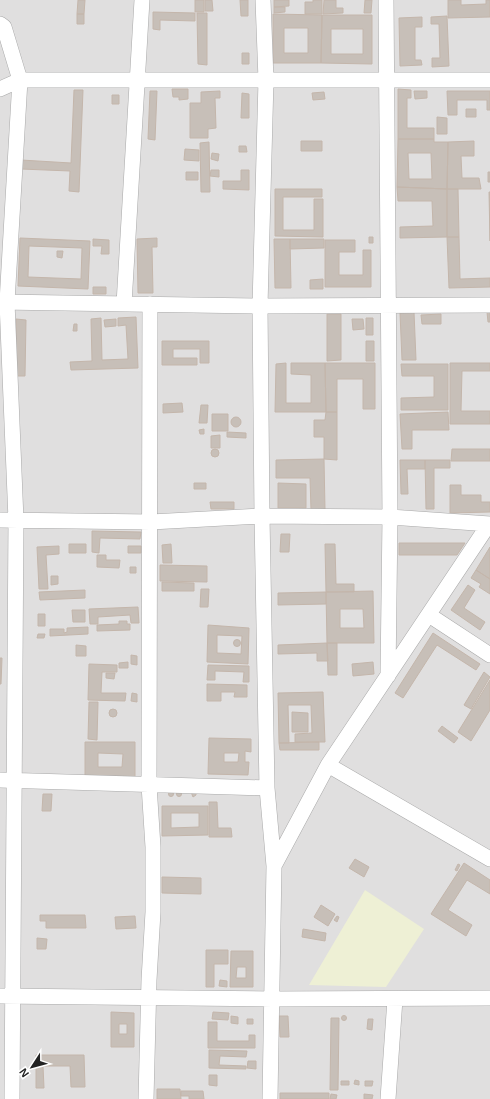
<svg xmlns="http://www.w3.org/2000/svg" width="490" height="1099" font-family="Arial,sans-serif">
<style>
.residential{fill:#e0dfdf}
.farmland{fill:#eef0d5}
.building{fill:#c7bfb8;stroke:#c4b6ab;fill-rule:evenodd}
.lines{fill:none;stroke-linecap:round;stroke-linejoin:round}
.minor-casing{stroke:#a9a9a9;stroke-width:16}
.minor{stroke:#fff;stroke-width:15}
</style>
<rect width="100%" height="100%" fill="#f2efe9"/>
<path class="residential" d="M0,0H490V1099H0Z"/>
<path class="farmland" d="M365,890L424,929L386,987L309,985Z"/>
<path class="building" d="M78,0H85L84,14H77Z
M195,0H204V12H195Z
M205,0H212L213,11H205Z
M240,0H248V16H241Z
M274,0H289V6L274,7Z
M313,0H322V14H305V2H313Z
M324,0H336V8H343V13L323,14Z
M365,0H372L371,13H364Z
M448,0H461V5L486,4V0H490V17L448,18Z
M274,7H285V12L274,13Z
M153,12L195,13V21L160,20V30L153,29Z
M197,13H207V65L198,64Z
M77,14H84V24H77Z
M273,14L322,15L321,63H273ZM284,28H308V53H284Z
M322,15H372V64L321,63ZM331,29H363V54H331Z
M447,16L449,66L432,67V58H440L439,24H431V17Z
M422,17V27H415V60H421L422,65L400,66L399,18Z
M242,53H249V64H242Z
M172,89H188V99L179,100V97H173Z
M398,89L411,90V98H407V128H434V139H398Z
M74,90H83L79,192L69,191L70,171L21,169V160L71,163Z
M150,91H157L155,140L148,139Z
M220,91V98H215L216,128L208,129V138H190V103H201V92Z
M414,91H427V98L415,99Z
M447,91H490V110H487V100H457V115H448Z
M324,92L325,99L313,100L312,93Z
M242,93L249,94V118H241Z
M112,95H119V104H112Z
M466,109H476V117H466Z
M437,117L447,118V134H437Z
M398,139H434V142H448L447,189L397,187ZM408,153H431L432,179H409Z
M301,141H322V151H301Z
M474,141V156H461L462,178H479L481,189H447L448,142Z
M209,142L210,192H201L200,143Z
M239,146H246L247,152H239Z
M185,149L199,150V161L184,160Z
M212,153L219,154L218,161L211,159Z
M211,170H219V177L210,176Z
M241,170H249V190L223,189V181H241Z
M186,172H198V180H186Z
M488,172H490V182H488Z
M397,187L447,189V237L400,238V227L433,226L432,201H398Z
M275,189H322V197H283V230H314V199H323V237L275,236Z
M447,189H458L459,237H447Z
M489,192H490V241Z
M369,237H373V243H369Z
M447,237H459L460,279L490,278V287L449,288Z
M20,238L90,241L88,289L18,286ZM29,246L82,248L81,279L28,277Z
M157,238V247H152L153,293H138L137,239Z
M93,239L109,240V254H101L102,246H93Z
M274,239H290L291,288H275Z
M290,239H324V248L290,249Z
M325,240H355V252H339V275H363V250H371V287H325Z
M57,251H63L62,258L57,257Z
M323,279V289H310V280Z
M93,287H106V294H93Z
M414,312L416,360H402L400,313Z
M487,312H490V322H488Z
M327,314H341V360L327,361Z
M441,314V324H422L421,315Z
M136,317L138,368L71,370L70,362L92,361L91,319L101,318L102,360L128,359L126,325L118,326V318Z
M366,318H373V335H366Z
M16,319L26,320L25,376H16Z
M116,319V326L105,327L104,320Z
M352,319H363L364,329L353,330Z
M74,324H77V331H73Z
M162,341H209V363H200V349H173V358H197V365H162Z
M366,341H374V361H366Z
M286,363V403H311V375L291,374V363H325L326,412H275L276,364Z
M325,363H375V409H363V379H337V412H326Z
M450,363H490V371H462L461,411H490V424H450Z
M401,364H448V410H401V398L434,397V376H402Z
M182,403L183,412L163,413V404Z
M201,405H208L207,423H199Z
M326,412H337V460L324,459V437H314V420H325Z
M448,412L449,430H412V449H402L400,414Z
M212,414H228V431H212Z
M231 422a5 5 0 1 1 10 0a5 5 0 1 1-10 0Z
M204,429V434H200L199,430Z
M227,432L246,433V438L227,437Z
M220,435V448H211V436Z
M452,449H490V461H451Z
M211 453a4 4 0 1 1 8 0a4 4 0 1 1-8 0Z
M324,459L325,510H311L310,478H276V460Z
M400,460H425V469H407L408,494H401Z
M425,460H450V468H434V509H426Z
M194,483H206V489H194Z
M278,483L306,484V508H278Z
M450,485H461V495H481V502H490V512L450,513Z
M210,502H234V509H211Z
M92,531L141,532L140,539L100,538L99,553L92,552Z
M281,534H290L289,552H280Z
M399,543H465L457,555H399Z
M69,544H86V553H69Z
M171,544L172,563H163L162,545Z
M325,544H335L336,584H354V592H326Z
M59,546V554L46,555L48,589H39L37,547Z
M128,546H141V553H128Z
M490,547V579L476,570Z
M97,555H106V560H120L119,568L97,567Z
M160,565L207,566V582L160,581Z
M130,567H136V573H130Z
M476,570L490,579V594L479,587L481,584L471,578Z
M51,576H58V584L51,585Z
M162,582L194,583V591H162Z
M468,585L475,590L464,608L485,622L480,630L451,610Z
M201,589H209L208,607H200Z
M85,590V598L40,600L39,592Z
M373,591L374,643H327L326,592ZM340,609H363L364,628H340Z
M326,592V604L278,605V593Z
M138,607L139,623H131L130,615L98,617V624H90L89,609Z
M72,610H85V622H73Z
M38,614H45V626H38Z
M119,621H127V624H130V630L97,631V625L119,624Z
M208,625L249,628L248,664L207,662ZM217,635L242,636L241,654L217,653Z
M88,627V634L50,636V629H64V633L67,632V628Z
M433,633L480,664L476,670L437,645L403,698L395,693Z
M38,634H45L44,638H37Z
M233.5 643a3.5 3.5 0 1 1 7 0a3.5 3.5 0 1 1-7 0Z
M327,643H337V675H328Z
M327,643L328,661H317V653L278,654V645Z
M76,645L86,646V656H76Z
M131,655L137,656V665L131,664Z
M0,658H2L1,684H0Z
M128,662V668H119V663Z
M373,662L374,674L353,676L352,664Z
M89,664L117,665V672H102L101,693H126L125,701L88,700Z
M208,665L249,666V682H243L244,672L215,671V680H207Z
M484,672L490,677L471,709L464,705Z
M106,673H115L114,679L106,678Z
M490,680V710L471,741L458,732Z
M207,684L247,685V697H234L235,692H221V701H207Z
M323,692L325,742H295V734L312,733L311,705H288L289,743H279L278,693Z
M132,693L137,694V702L131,701Z
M89,702H98L97,740L88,739Z
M109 713a4 4 0 1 1 8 0a4 4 0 1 1-8 0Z
M292,712L308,713V732H292Z
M442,726L458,738L454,743L438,731Z
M209,738L251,739V752L245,751V762H249L248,775L208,774ZM224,753H239L238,762H224Z
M85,742H135V782H85ZM98,753L123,754L122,767H98Z
M319,742V750H280L279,743Z
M176.5 794a2.5 2.5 0 1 1 5 0a2.5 2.5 0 1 1-5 0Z
M168.5 794a2.5 2.5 0 1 1 5 0a2.5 2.5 0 1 1-5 0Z
M191,792H196V795L193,797Z
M43,794H52L51,811H42Z
M209,802H217L218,828H231L232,837H209Z
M162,806H208V835L162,836ZM171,813H199V827L171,828Z
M355,859L369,867L364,877L349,868Z
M464,863L490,880V894L467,880L448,910L472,925L466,936L431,914Z
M458,864L460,865L457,871L455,870Z
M162,877L201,878V894L162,893Z
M321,905L335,914L328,926L314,917Z
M40,915H85L86,928H46V921H40Z
M135,916L136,928L116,929L115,917Z
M337,916L339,917L337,922L334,920Z
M303,929L326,933L325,941L302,937Z
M37,938L47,939L46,949H37Z
M206,950H228V964H214V987H206Z
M231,951H253V987H230ZM237,967H246V978H236Z
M220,980L227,981V987L219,986Z
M111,1012L134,1013V1047H111ZM119,1024H127V1034H119Z
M213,1012L229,1013L228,1020L212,1019Z
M341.5 1018a2.5 2.5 0 1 1 5 0a2.5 2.5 0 1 1-5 0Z
M231,1016L238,1017V1024L231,1023Z
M279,1016H288L289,1037H280Z
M331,1018H339L338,1090H330Z
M247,1019H253V1024H247Z
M368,1019H373L372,1030L367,1029Z
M208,1022H217V1041H249V1035H255V1048H208Z
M209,1050L247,1051L246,1057L220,1056L219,1065L246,1066V1069L209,1068Z
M36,1055H84L85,1087H71L70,1066H43L44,1088H36Z
M248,1061H256V1069L247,1068Z
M209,1075H217V1086L209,1085Z
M355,1080L359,1081V1085L354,1084Z
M341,1081H349V1085H341Z
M365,1081H373L372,1086H365Z
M157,1089H180L181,1099H157Z
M181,1091H203L204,1099H189V1096H181Z
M280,1093H329V1099H280Z
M331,1094L337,1095L336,1099H330Z
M364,1094L373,1095L372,1099H364Z"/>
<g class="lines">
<defs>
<path id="minor" d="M263,0L266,80L260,306L262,516L267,788L274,866L270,1099
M386,0L390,517L388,676
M0,24L4,27L20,80L7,302L16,520L12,1099
M0,89L20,80H490
M0,302L260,306L490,305
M124,304L142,0
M0,520L151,522L262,516L390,517L490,524
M429,615L490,655
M328,765L490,859
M0,780L267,788
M274,866L328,765L489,524
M0,996L273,999L490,998
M146,1099L149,980L153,912V847L149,785L150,304
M388,1099L395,999"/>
</defs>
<use href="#minor" class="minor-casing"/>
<use href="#minor" class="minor"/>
</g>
<g transform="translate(32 1067) rotate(234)" stroke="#ffffff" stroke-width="3" paint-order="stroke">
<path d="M0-3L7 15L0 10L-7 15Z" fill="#222222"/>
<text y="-6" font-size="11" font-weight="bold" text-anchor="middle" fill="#222222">N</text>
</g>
</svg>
